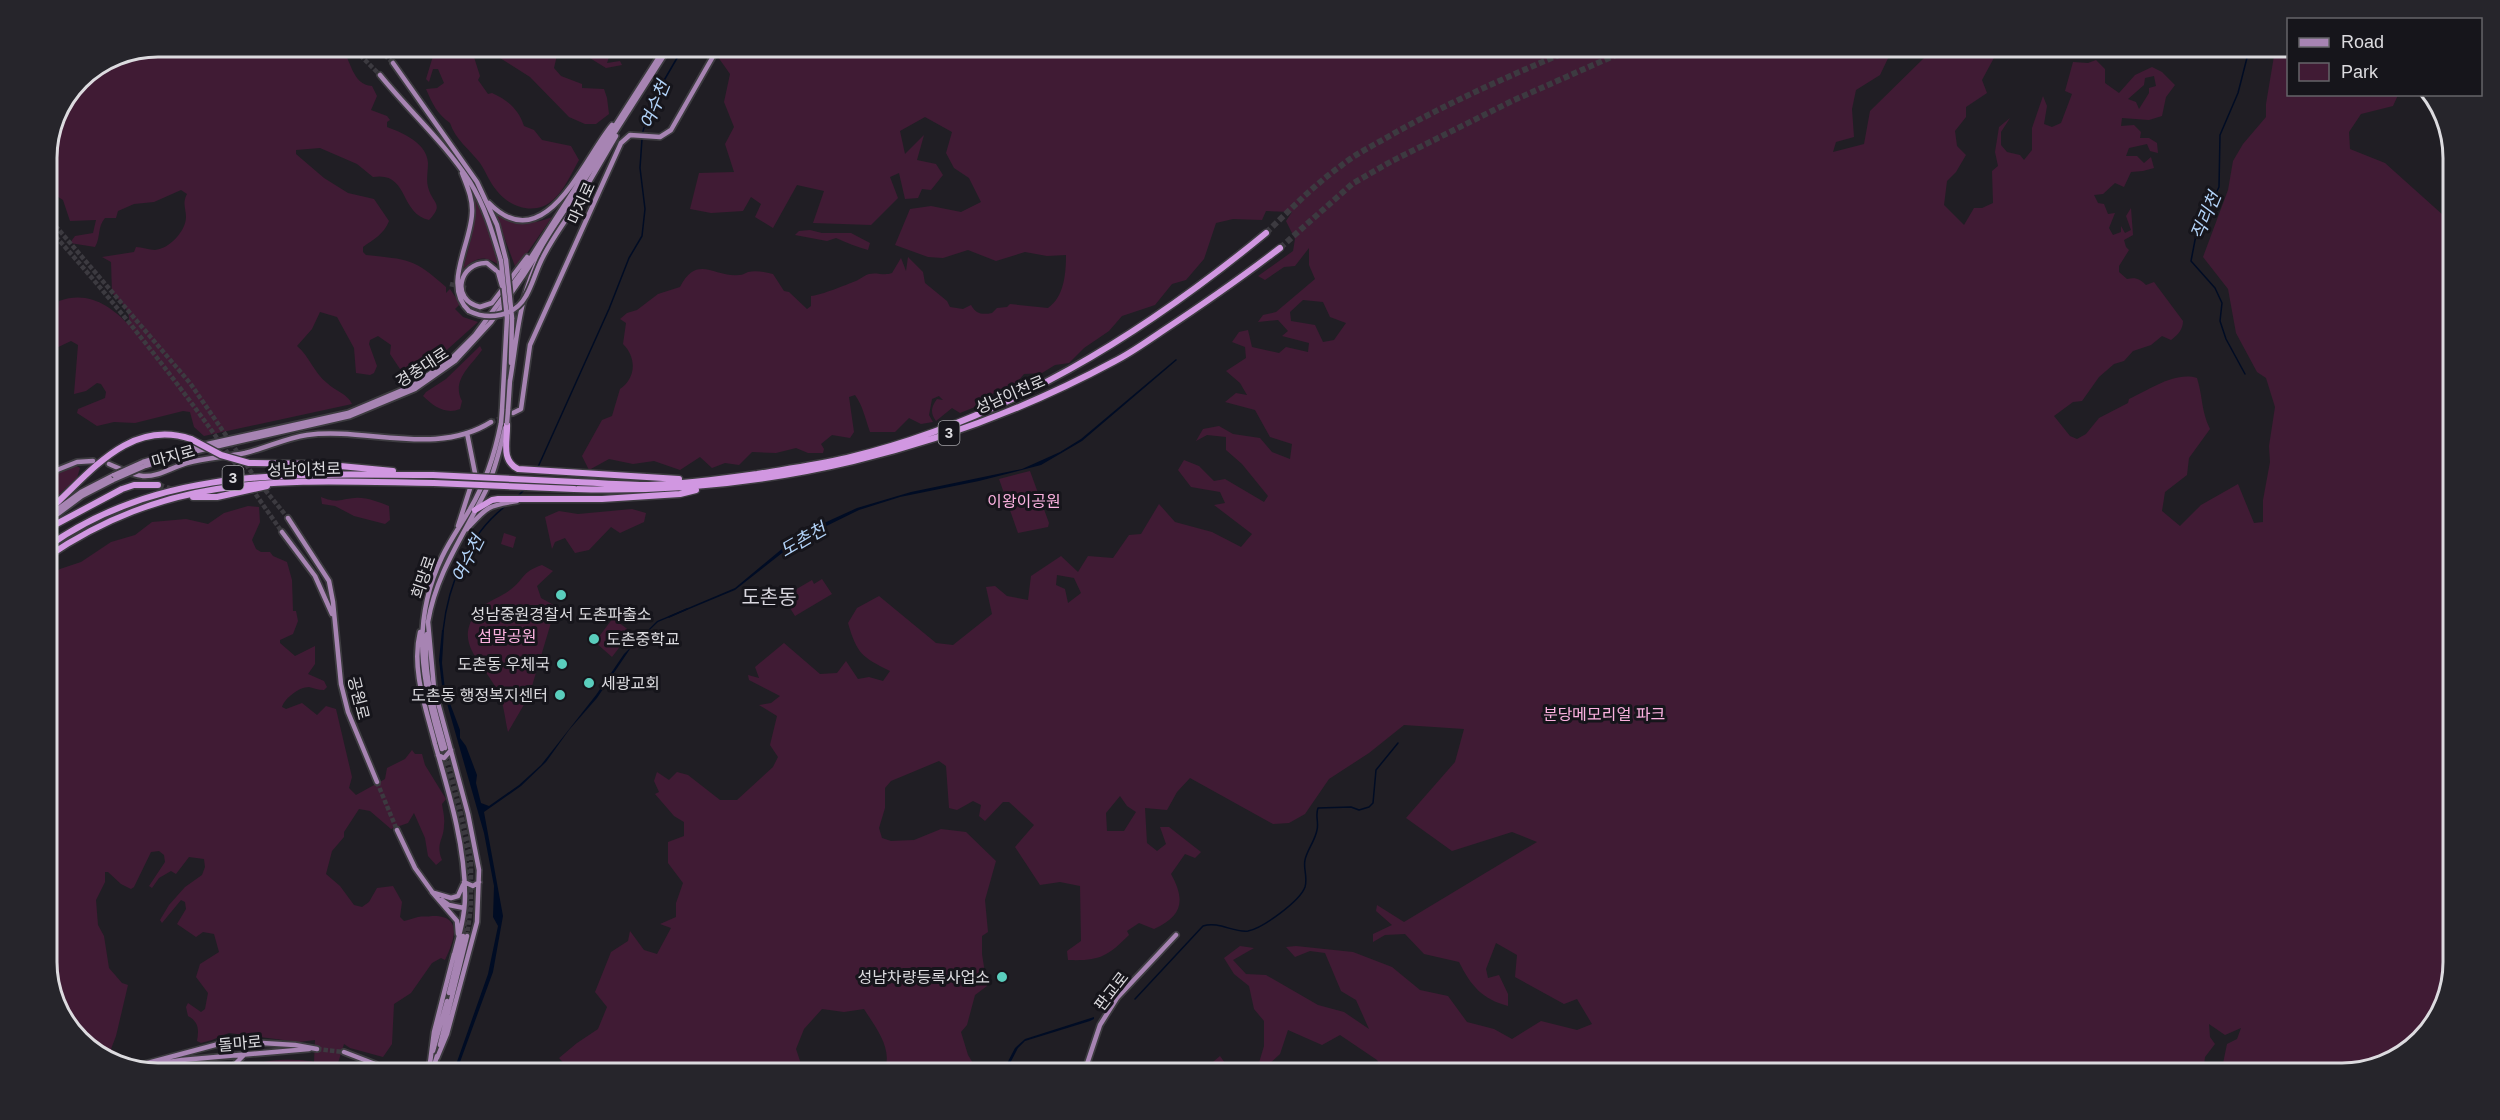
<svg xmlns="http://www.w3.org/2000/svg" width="2500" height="1120" font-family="Helvetica,'Noto Sans KR',sans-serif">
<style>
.green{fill:#401b34;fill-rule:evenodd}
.water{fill:#000c24}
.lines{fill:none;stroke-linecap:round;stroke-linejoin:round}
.stream{stroke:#000c24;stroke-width:1.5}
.major-tunnel{stroke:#3c3a40;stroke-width:4.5;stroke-dasharray:4.5 2;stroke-linecap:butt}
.highway-tunnel{stroke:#3c3a40;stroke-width:6;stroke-dasharray:6 3;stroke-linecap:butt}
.major-casing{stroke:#3c3b3f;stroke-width:8}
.highway-casing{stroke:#3c3b3f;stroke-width:9}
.major{stroke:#a784b3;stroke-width:4.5}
.highway{stroke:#d197e1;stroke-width:6}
.major-bridge-casing{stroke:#3c3b3f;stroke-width:8;stroke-linecap:butt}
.highway-bridge-casing{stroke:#3c3b3f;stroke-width:9;stroke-linecap:butt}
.major-bridge{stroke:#a784b3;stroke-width:4.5}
.highway-bridge{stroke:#d197e1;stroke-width:6}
.poi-dot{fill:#5acebd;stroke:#16151b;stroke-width:2}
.labels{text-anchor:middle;stroke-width:6;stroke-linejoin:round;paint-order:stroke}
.shield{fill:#16151b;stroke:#a1a0a4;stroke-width:1.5}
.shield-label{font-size:15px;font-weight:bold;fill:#dcdbdf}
.street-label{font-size:16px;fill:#dcdbdf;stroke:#16151b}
.park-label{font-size:16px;fill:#fcb2e0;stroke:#16151b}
.poi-label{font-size:16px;fill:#dcdbdf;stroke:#16151b;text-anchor:end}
.water-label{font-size:18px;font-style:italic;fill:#b2d3f8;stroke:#16151b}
.quarter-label{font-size:20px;fill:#dad8e0;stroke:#16151b}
.rim{fill:none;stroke:#dcdbdf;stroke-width:3}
</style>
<rect width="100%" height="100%" fill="#201e24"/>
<path class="green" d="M158,46L341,47C351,59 352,85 372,86L377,96L371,110L387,116L390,120L387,122V127C403,133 427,143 428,163C428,171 426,180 428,187C432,204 445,203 429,220C399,213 409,171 373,177L357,164L320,148L296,150V154L324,178L348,193L374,199L389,221C384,234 374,239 363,247V252L366,255C409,260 412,257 446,287V293L450,289L460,304L455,309L463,317L478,322L439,357L408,381L390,354L391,345L378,336L370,340L369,344L377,366L374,373L370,375L356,373L354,348L337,317L320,312L312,329L297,346C310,357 314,373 327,383C335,391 348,394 352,404L204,436L194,427L190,412L183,411L135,423L114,422L97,426L77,413L78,409L105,398L106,392L101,384L97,383L86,391L74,394L78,345L71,341L50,351L47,357V345L54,341L59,301C88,290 111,306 129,325C131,310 122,303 112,293L111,262L102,257L134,252L136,247C142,247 149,250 155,250C169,249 186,231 186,217C186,209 182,203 187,194L181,190L154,202L134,204L118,211L116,218H105C97,227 101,237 95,247L70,243L75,236L93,233L96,220L70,221L63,200L47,190L50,176L47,169V151L79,79L115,55Z
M433,47H476L473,54L480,76L478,80L488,94L492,93C508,100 519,110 524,126L534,130L542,140L571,146L579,160C572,172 565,189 554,199C537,216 510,208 497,191C490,183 486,172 480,163C470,150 455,139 450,123C437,114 432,103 426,89L437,88L444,83L438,69H433L429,82L426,79L433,56Z
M487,47H555L552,51L557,55L554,68L561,76L582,84V88L604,89L607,98L609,114L596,124H585L569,117L530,77L492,53Z
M572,47C585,46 603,42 610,54L607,63L620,61L622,65L606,68Z
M724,47H1897L1892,50L1880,75L1856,90L1852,109L1854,137L1836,142L1833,152L1864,144L1870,111L1924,58L1946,55L1959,46L1986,47L1996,54L1982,80L1987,93L1966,107V117L1955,131L1957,146L1966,155L1956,172L1947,181L1944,205L1964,225L1974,208H1982L1993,203L1992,171L1998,166L1995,152L1999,127L2010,118L2001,132V145L2007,152L2020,155L2024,160L2032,150V128L2043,96L2047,106L2044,124L2052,127L2061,123L2072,94L2065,91L2073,62L2088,63L2096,60L2105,69V83L2119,93L2135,75L2152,67L2162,72L2175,85L2166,97L2162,116L2149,120L2122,118L2121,126L2134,125L2141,132L2140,138H2149L2157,143L2158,153L2150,151L2147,144L2129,148L2126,156H2137L2144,163L2151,157L2154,168L2143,171L2131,172L2124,187L2115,183L2103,194L2094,195L2098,203L2104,204L2108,214L2115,213L2109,228L2113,235L2121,232V226L2125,233L2131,230L2126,216L2131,208L2133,235L2124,240L2126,247L2129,250L2119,266V272L2127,279C2136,277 2140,279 2146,285L2154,282L2183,321C2183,329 2178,335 2171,340L2162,336L2151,345L2133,351L2124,361L2114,364L2099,377L2082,401L2073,402L2054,416L2070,436L2077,439L2086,434L2099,418L2128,403L2129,399C2149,390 2175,371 2197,378C2203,397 2201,411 2210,429L2189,458L2187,475L2165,492L2162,511L2180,526L2201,505L2238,484L2254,523L2263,522V500L2270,462L2269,446L2275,407L2266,378L2257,372L2236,333L2228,289L2203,257L2228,190L2233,161L2243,144L2266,117V104L2275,50L2279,47H2288V94L2398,95L2393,106L2361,114L2349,132L2350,149L2385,163L2453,224V962L2445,1005L2404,1055L2343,1073H2221L2227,1044L2237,1039L2241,1028L2225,1035L2209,1024L2210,1037L2215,1044L2205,1057L2203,1073H1385L1377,1060L1340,1035L1322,1045L1288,1030L1280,1054L1265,1068V1073H1256L1264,1046V1021L1254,1009L1249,986L1234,974L1224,958L1240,946L1254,948L1233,960L1246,974L1266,975L1318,1005L1344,1012L1369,1029L1356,1000L1341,991L1325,953L1310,951L1295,957L1286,947L1296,946L1353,952L1392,967L1420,990L1448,996L1467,1022L1494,1029L1512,1039L1541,1021L1577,1030L1592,1024L1577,999L1564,1004L1515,977L1517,955L1496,943L1486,969L1488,978L1499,975L1508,994V1006C1482,999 1471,986 1459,962L1424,954L1405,934L1385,935L1373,942V934L1392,925L1376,911L1377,905L1404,922L1537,842L1512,832L1452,851L1406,818L1455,762L1464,729L1404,725L1369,753L1329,779L1305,814L1289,823L1273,824L1190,778L1177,792L1167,810L1145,808L1147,843L1157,851L1166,844L1160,827H1169L1201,852L1195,858L1185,854L1171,874C1186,901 1182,916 1154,929L1139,923L1127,931L1129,935C1107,957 1099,961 1068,960L1067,951L1081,941L1080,886L1060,882L1040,885L1015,847L1034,825L1009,802H1003L985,821L979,816L981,805L973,801L957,810L949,808L946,766L939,761L891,781L885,788V808L879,828L882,838L891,841L914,840L941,829L966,832L996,861L985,900L988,932L982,936V954L987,986L975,995L967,1025L961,1032L968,1055L979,1073H883C895,1051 876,1028 864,1009L844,1012L822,1009L804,1029L796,1049L804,1073H573L559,1058L577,1043L598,1029L607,1007L595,992L611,952L628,941L630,931L644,950L657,954L671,928L660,924L676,917V903L683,883L668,863V842L684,836V822L674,816L655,794L659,792L654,781L657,772L669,780L677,772L688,775L720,800H737L773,767L778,757L770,745L777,716L759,705L771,703L780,696L749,680L748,675L759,678L755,667L784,643L820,674L837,673L846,661L858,679L869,677L883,681L890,671C862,657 857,654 848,623L857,608L879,596L936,643L953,645L992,614L986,587L995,586L1007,596L1028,600L1031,576L1061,556L1078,572L1088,556L1113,558L1129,535L1141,534L1159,504L1175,522L1212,532L1241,547L1252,534L1214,505L1225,503L1220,492L1191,487L1178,470L1184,460L1199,466L1214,481L1225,479L1264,502L1268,496L1242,464L1226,450V437L1207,435L1196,441L1203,429L1219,426L1233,434L1260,438L1272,452L1290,459L1292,444L1270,437L1255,410L1225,402L1236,393L1247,395L1240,383L1226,371L1246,358L1245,347L1232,342L1239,332L1248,330L1252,347L1279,353L1286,347L1308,352L1309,343L1282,336L1288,331L1278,320L1258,322L1263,315L1276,312L1315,279L1309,265V248L1295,266L1284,267L1265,280L1258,276L1293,251L1295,239L1286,221L1292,212L1266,211L1262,220L1233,219L1216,223L1204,259L1186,280L1172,284L1155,305L1122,316L1109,331L1084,348L1069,363L1055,365L1042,373L1024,374L1014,386L999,389L975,407L960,413L952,408L936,421C930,413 931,407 937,399L943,400L939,396L932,399L929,415L933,422L921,424L909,418L895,432H870C865,418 863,406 855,395L849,397L854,432L850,438L832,435L821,444L824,449L823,453H808L796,448L776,453L752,452L739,465L725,463L712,468L700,457L680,470L654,461L633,464L609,459L589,470L582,456L602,420L612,416L620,389C636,378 637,358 623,344L626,323L620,319L627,313L637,310L658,294L680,287C697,253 715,278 739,275C743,275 745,273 748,272C756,270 765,272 773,274L784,291L789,292L807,309L811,306V296C822,295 845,285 856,281C860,279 865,275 869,274C877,272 884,276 892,273L901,258L906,271L908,257L923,272L925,283L947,301L950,307L963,309L971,305C976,314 982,315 992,313L997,308L1007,307L1010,304L1048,308C1064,297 1066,274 1066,255L1047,256L1025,252L996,261L968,250L943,258L928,257L895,245L910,209L931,206L961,212L981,202L969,178L954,168L946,153L952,132L925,117L900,131L905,154L924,135L917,160L936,164L943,175L931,190L922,189L918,198L905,199L899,173L890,177L898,198L871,225L813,223L824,191L797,185L773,228L755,217L761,204L751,197L743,211L711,213L690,209L699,173L734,172L725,144L734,127L724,102L730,74L718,57ZM2154,76L2156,86L2149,88V93L2139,109L2136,102L2128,99L2144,85L2145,78ZM1303,300L1323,302L1330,317L1346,323L1334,340L1323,342L1315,325L1291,321L1290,312ZM1057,575L1074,578L1081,593L1068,603L1065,589L1056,585ZM1120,796L1127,806L1136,812L1124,831H1107L1106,813Z
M475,199L493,240L499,265C484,255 477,257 463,269L472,235Z
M495,212C515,224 530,226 552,217L516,269Z
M810,230L822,233H851L870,243L868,250C857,247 847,243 836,238L827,241L795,235L799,231Z
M480,346L482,350C471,366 451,380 462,401L460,409C446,415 433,406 423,396L426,392L446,379Z
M75,465L80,468L77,478L47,505V479Z
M1030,471L1049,523L1048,527L1018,533L999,479Z
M321,497C339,504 339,499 355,498C366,497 378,502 389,506L390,520L385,524L354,516L335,506L322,504Z
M248,506L259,507L260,522L252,540L256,549L261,552H270L273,556L287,562L292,580L293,611H296L298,621L293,634L280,640V643L295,656L315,646V664L308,674L324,681L327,687L324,690C318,690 314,688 309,687C299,687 285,698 282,707L286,709L302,703L317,715L326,706L336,709L352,777L349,788L356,795L385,779L387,768L405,759L412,750L415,754H422L425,765L446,799L442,804C443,811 445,818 444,825C444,840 435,843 442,860L436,865L428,856L425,838L414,813L408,823L391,829L370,811L359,809L344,832V837L332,851L326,874L340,886L354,905L362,907L369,902L377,888L393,886L402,902L400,917L404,921C410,920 413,918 418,917C422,916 428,917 432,916C464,915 454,941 445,960L441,958L432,963L411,993L394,1004L392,1044L383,1057L350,1048L344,1044L338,1063L341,1067L354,1068L362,1073H240C250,1058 297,1058 314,1062L315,1040L299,1042L229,1033L212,1040L201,1043L197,1041C199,1030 199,1022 188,1016L186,1007L188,1003L201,1012L205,1009L208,993L196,977L200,964L219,952L214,934L203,932L196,937L177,924L186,909L185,902L181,900L162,923L160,920L169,905L185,887L202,875L205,867L204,859L189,857L176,874L171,871L159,878L152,888L149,886L165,862L164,855L159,851L151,852L134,887L131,889L121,884L108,872H105V882L96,900L98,925L104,936L109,968L122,983L128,985L116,1036L111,1049L122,1057L119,1062L113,1063L69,1030L47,970V578L60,569L81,562L111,542L135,535L152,522L186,519L208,524L224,513Z
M632,509L646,513L644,522L620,533L611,527L589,550L575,553L565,538L555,542L552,549L545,517L559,511L578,514Z
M504,533L516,537L513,548L501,544Z
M542,565L553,571L537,586L541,598L559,608L553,616L529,696L508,732C505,720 504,703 498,692C485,664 450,642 479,610C488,600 500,598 510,590C525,579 521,572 542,565Z
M822,579L832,594L795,616L783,597L812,580L814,584Z
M613,618L631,632L612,657L595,642Z
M1220,1056L1232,1073H1212L1207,1067Z"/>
<path class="water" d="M1176,359L1177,360L1082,441L1041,465L979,481L900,497L859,510L800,539L735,590L658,622L630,649L597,698L569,730L546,762L521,786L484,812L503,916L493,972L456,1073H453L488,974L498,926L493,917L494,886L484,833L442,686L439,660L442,630H444L442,663L445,690L460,730V738L466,746L477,775L476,783L481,803L489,806L519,785L541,765L596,695L624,654L657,621L735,588L783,548L824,523L857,508L911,492L1022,469L1060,452L1081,439Z
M1094,1017V1019L1090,1021L1025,1041L1018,1048L1005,1073H1002L1015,1048L1025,1039Z"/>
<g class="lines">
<path class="stream" d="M642,134L655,96L684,46
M2245,374L2226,339L2220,321L2222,303L2215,288L2191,261L2196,235L2219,187L2220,135L2238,93L2250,46
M538,467L609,309L629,258L642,236L645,209L640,168L642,139
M518,496L525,489
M669,617L687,609
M443,631C448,584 469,533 507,505
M1135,999L1203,926C1219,921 1234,933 1248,931C1263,928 1300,901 1305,887C1308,877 1303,869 1305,860C1307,850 1315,841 1317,830C1319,822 1315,816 1318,808L1351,807L1359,810L1369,807L1373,803L1376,770L1398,743"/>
<path class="major-tunnel" d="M351,46L380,75
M375,46L393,63
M47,216L190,383L256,479
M47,227C119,306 185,391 246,479
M450,284L466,288
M491,422L513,413
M261,485L288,518
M252,489L282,532
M445,748L471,855V906L467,936
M442,749L467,855V905L463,936
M377,782L397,830
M317,1049L344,1052"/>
<path class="highway-tunnel" d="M1266,233C1291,209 1314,185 1342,165C1357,153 1376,144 1393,134C1453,100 1516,73 1580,46
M1280,248L1352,184L1392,161L1512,101L1636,46
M158,485L189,495"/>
<defs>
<path id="major" d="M393,63L477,182L497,225L506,260
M380,75C409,111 445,143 470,182C485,206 493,234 501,261
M462,173C467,186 473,199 472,213C471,244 442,286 469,311
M489,203C545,261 584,158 612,125
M575,206L616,136
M498,272L487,263C459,262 450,300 480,307L492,303L527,257
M511,363L512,318
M510,381C518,332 519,293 544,249
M502,410L507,318
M508,410L510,380
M513,413L521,409L530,345L621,143L630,135L660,137L671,130L719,46
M143,462L189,448L348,413L412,386L451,359L475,335L521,273L666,46
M109,464C119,468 131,475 143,476C159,477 172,467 187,463C206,458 226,457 245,453C266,448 286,438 307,435C367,427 436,457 491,422
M145,466L188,453L350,416L415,389L455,361L491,322L523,276L670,46
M47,474L77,462L93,461
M47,517L81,492L114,475
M288,518L329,581L333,602L341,684L348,712L377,782
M47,522L82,496L113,480
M458,526L475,473L467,433
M467,529C487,507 486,506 517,501
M282,532L315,576L332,614
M428,622L434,688L468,814L479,870L477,922L447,1034L437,1058
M428,622C436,573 464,535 486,490C495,471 500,449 505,428
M420,632C411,669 426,708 435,744C449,793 465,845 465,896C465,916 459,936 454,955
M427,634C422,673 435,711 445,748
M442,749C422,680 410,624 442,557C450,540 461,525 470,509C486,482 495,453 501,423
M438,755L444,758L451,750
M397,830L415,868L433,893
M464,882L473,886L479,882
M432,892L457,921L458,934
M434,893L451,898L458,896L463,885
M442,900L449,905L464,908
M449,993L463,936
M440,1045L467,936
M433,1051L447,1001
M344,1052L375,1064L390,1073
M430,1063L434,1032L454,954
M141,1066L182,1060L309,1049
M129,1068L230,1041L295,1045L317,1049
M133,1069L192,1073
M430,1072L433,1069L437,1056
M231,1073L236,1063L244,1055
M429,1073L430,1062
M1084,1073L1100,1025L1117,998L1176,935"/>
<path id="highway" d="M507,423C508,440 500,460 518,469L679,479
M249,463L319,464L393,471
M577,482C601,483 625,485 649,485C685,484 722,479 757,474C787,469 817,465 847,458C1005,420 1142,335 1266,233
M574,489C764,495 948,451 1115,361C1131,353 1146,342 1161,332C1202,305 1241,278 1280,248
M193,497H217L267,486
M475,510L492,500L498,499H602L680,494L696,490
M47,512C89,475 128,418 191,439
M47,529L122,489L134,485H158
M47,547C163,464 297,475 433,475
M47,557C175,470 287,481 434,483"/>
</defs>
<use href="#major" class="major-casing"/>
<use href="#highway" class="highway-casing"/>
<use href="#major" class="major"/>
<use href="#highway" class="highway"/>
<defs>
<path id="major-bridge" d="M506,260L512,318
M501,261L507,318
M498,272L502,286
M469,311C489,321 515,316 526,296C533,284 536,270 543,257C552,239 564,223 575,206
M501,423L502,410
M507,423L508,410
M114,475L143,462
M113,480L145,466"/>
<path id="highway-bridge" d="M191,439L221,455L249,463
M433,475L577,482
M434,483L574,489"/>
</defs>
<use href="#major-bridge" class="major-bridge-casing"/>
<use href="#highway-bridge" class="highway-bridge-casing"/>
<use href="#major-bridge" class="major-bridge"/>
<use href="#highway-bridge" class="highway-bridge"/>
</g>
<g class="poi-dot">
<circle cx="561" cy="595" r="6"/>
<circle cx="594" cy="639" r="6"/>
<circle cx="562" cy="664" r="6"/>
<circle cx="589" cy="683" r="6"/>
<circle cx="560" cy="695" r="6"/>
<circle cx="1002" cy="977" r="6"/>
</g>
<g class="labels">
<g class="shield">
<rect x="938.5" y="421" width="21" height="24" rx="4.5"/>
<rect x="222.5" y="466" width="21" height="24" rx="4.5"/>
</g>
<g class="shield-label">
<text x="949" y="438">3</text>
<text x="233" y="483">3</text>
</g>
<g class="street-label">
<text transform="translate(581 203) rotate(-66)" y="6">마지로</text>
<text transform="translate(422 367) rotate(-33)" y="6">경충대로</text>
<text transform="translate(1010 394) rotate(-23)" y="6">성남이천로</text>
<text transform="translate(173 456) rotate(-16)" y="6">마지로</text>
<text transform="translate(304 469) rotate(-1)" y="6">성남이천로</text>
<text transform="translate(423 577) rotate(-71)" y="6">희망로</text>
<text transform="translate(359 698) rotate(76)" y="6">공원로</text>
<text transform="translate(1111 991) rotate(-52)" y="6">판교로</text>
<text transform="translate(240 1043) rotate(-5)" y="6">돌마로</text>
</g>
<g class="park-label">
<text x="1024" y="507">이왕이공원</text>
<text x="507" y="642">섬말공원</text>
<text x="1604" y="720">분당메모리얼 파크</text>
</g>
<g class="poi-label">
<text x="561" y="620" text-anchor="middle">성남중원경찰서 도촌파출소</text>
<text x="606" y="645" text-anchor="start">도촌중학교</text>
<text x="550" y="670">도촌동 우체국</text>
<text x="601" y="689" text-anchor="start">세광교회</text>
<text x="548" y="701">도촌동 행정복지센터</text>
<text x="990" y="983">성남차량등록사업소</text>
</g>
<g class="water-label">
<text transform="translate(655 105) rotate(-68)" y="6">여수천</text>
<text transform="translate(2206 216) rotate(-67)" y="6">직리천</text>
<text transform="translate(803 540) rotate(-30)" y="6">도촌천</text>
<text transform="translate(468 559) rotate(-63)" y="6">여수천</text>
</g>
<g class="quarter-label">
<text x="769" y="604">도촌동</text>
</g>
</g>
<path d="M0 0H2500V1120H0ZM158 57H2342A101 101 0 0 1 2443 158V962A101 101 0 0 1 2342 1063H158A101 101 0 0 1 57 962V158A101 101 0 0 1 158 57Z" fill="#26252b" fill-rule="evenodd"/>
<path class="rim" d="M158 57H2342A101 101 0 0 1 2443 158V962A101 101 0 0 1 2342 1063H158A101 101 0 0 1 57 962V158A101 101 0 0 1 158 57Z"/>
<rect x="2287" y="18" width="195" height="78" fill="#16151b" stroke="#656469" stroke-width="1.5"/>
<rect x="2299" y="38" width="30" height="9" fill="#a784b3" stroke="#656469" stroke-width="1.5"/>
<text x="2341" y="48" font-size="18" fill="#dcdbdf">Road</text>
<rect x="2299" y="63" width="30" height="18" fill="#401b34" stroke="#656469" stroke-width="1.5"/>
<text x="2341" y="78" font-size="18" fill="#dcdbdf">Park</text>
</svg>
